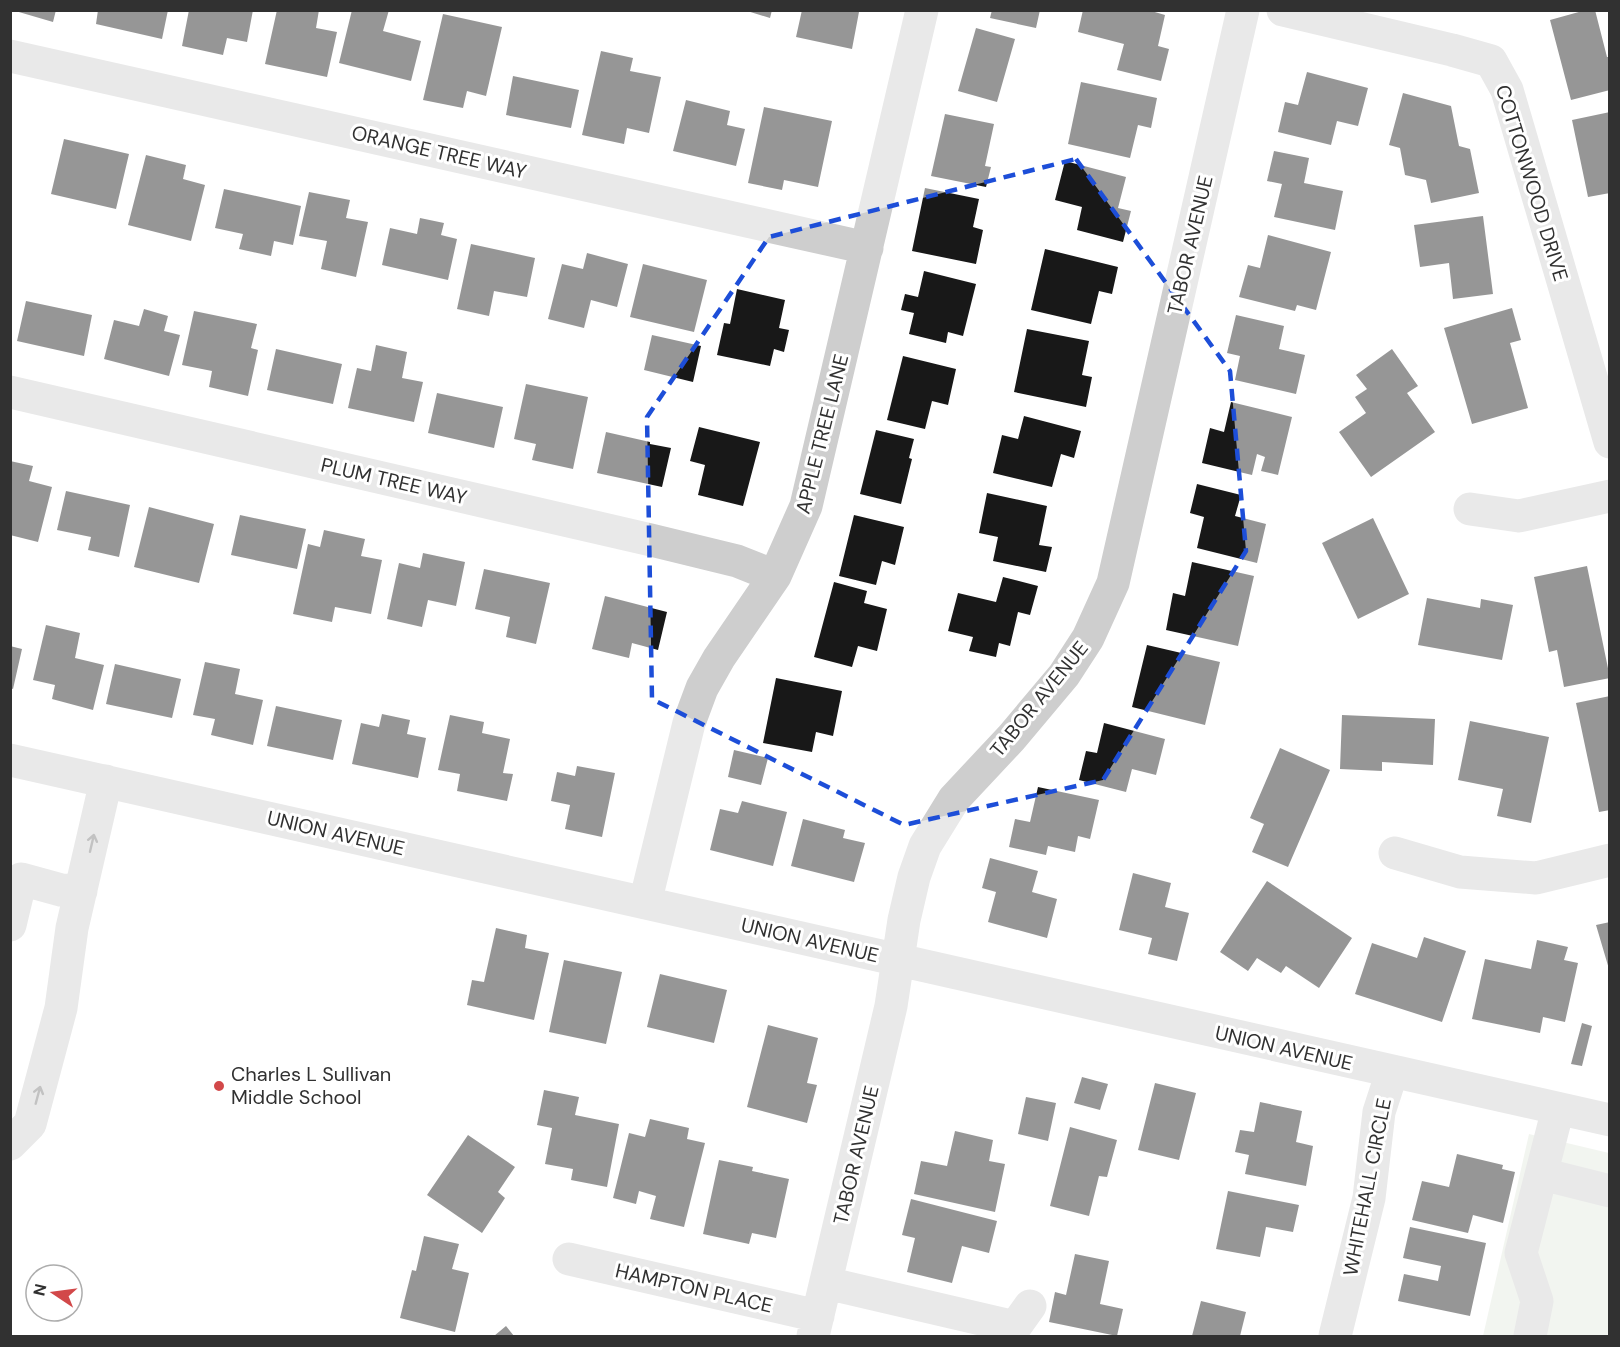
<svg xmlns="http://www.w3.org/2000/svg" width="1620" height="1347" font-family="'DM Sans',sans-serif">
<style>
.green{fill:#e3e9de}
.building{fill:#181818}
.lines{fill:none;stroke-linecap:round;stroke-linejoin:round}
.minor{stroke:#cecece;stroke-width:33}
.oneway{stroke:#787878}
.marked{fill:none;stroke:#1d4ed8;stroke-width:4.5;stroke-dasharray:12 8;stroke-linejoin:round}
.poi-dot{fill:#d24849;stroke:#fff;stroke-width:2}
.labels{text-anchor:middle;stroke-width:6;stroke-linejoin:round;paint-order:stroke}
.street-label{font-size:20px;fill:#313131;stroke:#fff}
.poi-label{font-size:20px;fill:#313131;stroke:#fff;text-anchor:start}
</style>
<rect width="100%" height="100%" fill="#fff"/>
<path class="green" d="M1529,1134L1609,1153V1336H1483Z"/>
<path class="building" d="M12,10H56L53,22Z
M98,10H168L162,39L96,24Z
M189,10H253L247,42L227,38L223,55L182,46Z
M277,10H319L316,28L337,32L327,77L265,64Z
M352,10H389L383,31L421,41L411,81L339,63Z
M744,10H772L770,18Z
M802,10L859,12L852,49L796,37Z
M992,10H1040L1036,28L990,18Z
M1083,10H1148L1165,15L1158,46L1169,49L1161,81L1117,70L1124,44L1078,32Z
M1586,10H1595L1607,57H1610V90L1571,100L1550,20Z
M443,14L502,27L486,96L467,91L463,108L423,100Z
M976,28L1015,39L997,102L958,91Z
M601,51L633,58L630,71L661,77L649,133L627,128L624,144L582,135Z
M1307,72L1368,88L1358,126L1337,121L1331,145L1278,132L1285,102L1298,105Z
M513,76L579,90L571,128L506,115Z
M1081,82L1157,98L1151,128L1138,125L1130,158L1068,144Z
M1403,93L1451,106L1459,146L1470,149L1479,193L1431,203L1426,180L1405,175L1400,148L1389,145Z
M686,100L730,111L727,125L745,129L736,166L673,151Z
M764,107L832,121L818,187L784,180L782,190L748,183Z
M1610,112V193L1588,197L1572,120Z
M945,114L994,124L985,166L991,167L986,187L931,176Z
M64,139L129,154L116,209L51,194Z
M1274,151L1309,158L1304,183L1343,191L1335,230L1274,217L1282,184L1267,181Z
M146,155L186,165L183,179L205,185L191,241L128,225Z
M1065,161L1126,177L1118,208L1131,211L1123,242L1077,230L1082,207L1055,200Z
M925,188L979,199L973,227L983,230L976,264L912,251Z
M224,189L301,206L293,245L274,241L271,256L239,249L243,234L215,228Z
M309,192L350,200L346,218L368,222L356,277L321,269L327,241L299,236Z
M1483,216L1493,294L1453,299L1449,263L1420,267L1414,225Z
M420,218L444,223L441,235L457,239L448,280L382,265L390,228L417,234Z
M1268,235L1331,252L1316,310L1297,305L1295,311L1239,297L1248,265L1260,268Z
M471,244L535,258L527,297L494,291L489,316L457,309Z
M1045,249L1118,267L1112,294L1099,291L1091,324L1031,310Z
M587,253L628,264L617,307L591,300L584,328L548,319L562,264L583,269Z
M643,264L707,280L694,332L630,317Z
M924,271L976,284L963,336L948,332L946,343L909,334L914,313L901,310L905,294L918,297Z
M737,289L785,300L779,328L789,330L784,352L774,349L770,366L717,355L724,323L730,324Z
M26,301L92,315L84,356L17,341Z
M1512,308L1521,340L1510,343L1528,408L1472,424L1444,328Z
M144,309L168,316L164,331L180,335L169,376L104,359L114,320L139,326Z
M194,311L257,324L251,348L258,350L248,396L209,387L212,371L182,365Z
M1236,315L1284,326L1279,349L1305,355L1296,394L1235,380L1240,356L1227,353Z
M1027,329L1089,341L1082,375L1092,377L1086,407L1014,392Z
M652,335L701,346L693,382L644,370Z
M376,345L407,352L402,378L423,382L414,422L348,408L357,368L371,371Z
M276,349L342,364L333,404L267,390Z
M1392,349L1418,386L1407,393L1435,432L1371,477L1339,432L1366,413L1355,397L1367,389L1356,375Z
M903,356L956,369L948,405L932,401L925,429L887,420Z
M526,384L588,397L573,469L532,460L536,444L514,439Z
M437,393L503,407L494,448L428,433Z
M1231,402L1292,417L1278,475L1261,471L1265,457L1257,454L1252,475L1202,463L1210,428L1224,432Z
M1024,416L1081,431L1074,458L1061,454L1052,487L993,473L1002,435L1018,439Z
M699,427L760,442L743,506L698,495L705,465L690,461Z
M876,430L914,439L909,458L912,459L901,504L860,494Z
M606,432L650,442V444L671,448L662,487L597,473Z
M10,461L33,466L29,481L52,487L38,542L10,535Z
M1197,484L1241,495L1235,516L1266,524L1257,563L1197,548L1204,517L1190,513Z
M66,491L130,505L119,557L88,550L91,537L57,530Z
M987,493L1047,506L1039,545L1052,547L1046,572L993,561L998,537L979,533Z
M149,507L214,524L199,583L134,567Z
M240,515L306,529L297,569L231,555Z
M854,515L904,527L895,565L882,561L876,585L839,576Z
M1373,518L1409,594L1358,619L1322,543Z
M324,530L365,539L361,556L382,560L371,614L335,607L332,622L293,614L308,544L320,547Z
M423,553L465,562L456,606L428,600L422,627L387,619L399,563L420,568Z
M1192,562L1254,576L1238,646L1166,630L1173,593L1185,596Z
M1587,566L1610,678L1564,687L1557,650L1549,652L1534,577Z
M484,569L550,583L536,644L506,637L510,617L475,609Z
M1003,577L1038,586L1030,615L1018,612L1010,646L999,643L996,657L969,651L973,637L948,631L958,593L996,602Z
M834,582L867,591L864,603L887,609L877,651L858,646L852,667L814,657Z
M605,596L667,612L658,650L632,643L629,658L592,649Z
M1427,598L1480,608L1481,599L1513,605L1502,660L1418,645Z
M46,625L80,633L75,658L104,665L93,710L52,699L55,685L33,680Z
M1147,645L1220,662L1205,725L1132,707Z
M10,646L22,649L13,689L10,688Z
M205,662L240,669L235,694L263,700L253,745L211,735L215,719L193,715Z
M115,664L181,679L172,718L106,704Z
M776,678L842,691L833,736L816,732L812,752L763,743Z
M1610,696V810L1599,812L1576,703Z
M276,706L342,720L333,760L267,746Z
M382,714L410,720L407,734L426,738L418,778L352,764L361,723L379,727Z
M450,715L484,722L482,733L510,739L503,773L513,774L507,801L457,791L460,774L438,770Z
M1342,715L1435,719L1433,765L1382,762V771L1340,769Z
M1470,721L1549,737L1531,823L1497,816L1503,789L1458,780Z
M1104,723L1165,739L1156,775L1132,769L1126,792L1079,780L1086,751L1097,753Z
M1280,748L1330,770L1288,867L1252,852L1264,824L1250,818Z
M734,750L768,758L761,785L728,777Z
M577,766L615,773L602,837L565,829L570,805L551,801L557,772L575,776Z
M1038,787L1099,800L1090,839L1078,836L1075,852L1048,846L1046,855L1009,847L1015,819L1030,822Z
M742,801L787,812L773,866L710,850L720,809L738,813Z
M803,819L845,830L843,838L865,843L854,882L791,866Z
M990,858L1038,871L1032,892L1057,899L1047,938L988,922L996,892L982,888Z
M1133,873L1171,883L1165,907L1189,913L1177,961L1148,954L1152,938L1119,930Z
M1267,881L1352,938L1319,988L1286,966L1281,973L1257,958L1248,971L1220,952Z
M1610,922V969H1609L1596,925Z
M496,928L527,935L525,948L549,953L534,1020L467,1005L472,980L484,982Z
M1424,937L1466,951L1442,1022L1355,994L1372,943L1417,958Z
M1537,940L1568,947L1564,960L1578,963L1565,1022L1543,1017L1540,1033L1472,1019L1485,959L1531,969Z
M564,960L622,972L606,1044L549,1032Z
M660,974L727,990L714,1043L647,1027Z
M1582,1023L1592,1026L1582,1066L1571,1064Z
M768,1025L818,1038L807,1083L817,1085L807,1123L747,1107Z
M1082,1077L1108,1084L1100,1110L1074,1103Z
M1155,1083L1196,1093L1179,1160L1138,1150Z
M544,1090L579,1097L575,1115L619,1124L607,1187L571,1180L573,1169L545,1164L552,1128L537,1125Z
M1026,1097L1056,1103L1048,1141L1018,1134Z
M1260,1102L1302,1111L1296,1142L1313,1146L1306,1186L1245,1174L1249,1155L1235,1152L1240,1130L1254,1132Z
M650,1119L689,1128L687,1139L705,1143L684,1227L650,1219L656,1196L639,1191L636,1204L613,1198L629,1133L645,1137Z
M1070,1127L1117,1140L1107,1177L1099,1176L1089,1216L1050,1206Z
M955,1131L993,1140L989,1161L1005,1164L995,1212L914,1194L921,1161L947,1166Z
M468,1135L515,1167L498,1192L505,1198L482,1233L427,1195Z
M1457,1154L1503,1165L1502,1169L1515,1172L1503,1223L1473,1215L1468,1233L1412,1220L1422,1181L1449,1187Z
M719,1160L753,1167L752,1171L789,1179L776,1238L752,1233L749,1244L703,1234Z
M1228,1191L1299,1205L1293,1232L1266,1227L1260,1257L1216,1249Z
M911,1199L997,1221L989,1253L962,1246L952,1283L907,1272L915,1238L902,1235Z
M1410,1227L1486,1243L1470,1316L1398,1301L1404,1274L1438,1281L1441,1266L1403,1258Z
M424,1236L459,1244L452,1269L469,1273L455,1332L400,1318L412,1270L416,1271Z
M1075,1254L1109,1261L1100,1304L1123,1309L1117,1336L1049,1322L1055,1292L1066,1295Z
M1201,1301L1246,1312L1240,1336H1192Z
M506,1326L514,1336H494Z"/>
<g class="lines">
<path class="minor" d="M1283,10L1452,50L1491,61L1507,90L1610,442
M10,56L867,248
M10,392L651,540L737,561L775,576
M1470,509L1519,516L1610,496
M10,760L1610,1120
M1395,853L1460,872L1536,878L1610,860
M645,903L689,723L702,688L719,658L775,576L806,506L922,10
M10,925L21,879L61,890L81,891
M10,1144L30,1124L61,1008L72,928L106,781
M1542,1174L1610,1191
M569,1259L818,1316
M826,1283L1015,1327L1030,1306
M813,1336L891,1006L904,920L914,877L925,846L954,799L1012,737L1064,675L1088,638L1113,583L1243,10
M1335,1336L1369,1198L1379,1112L1392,1072
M1530,1336L1537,1301L1521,1253L1558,1109"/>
</g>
<defs><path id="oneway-shaft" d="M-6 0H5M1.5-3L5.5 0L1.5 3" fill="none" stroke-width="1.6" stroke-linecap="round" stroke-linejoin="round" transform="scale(1.5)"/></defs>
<g class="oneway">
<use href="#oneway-shaft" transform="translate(92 843) rotate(-77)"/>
<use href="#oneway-shaft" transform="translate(38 1095) rotate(-75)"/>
</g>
<path d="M0 0H1620V1347H0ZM1076,159L1230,371L1246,551L1103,780L904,825L652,699L647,417L769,237Z" fill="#fff" fill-opacity=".55" fill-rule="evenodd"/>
<path class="marked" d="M1076,159L1230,371L1246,551L1103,780L904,825L652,699L647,417L769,237Z"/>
<circle class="poi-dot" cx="219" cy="1086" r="6"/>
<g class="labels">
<g class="street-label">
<text transform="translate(439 152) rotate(13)" y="7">ORANGE TREE WAY</text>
<text transform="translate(1532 183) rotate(73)" y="7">COTTONWOOD DRIVE</text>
<text transform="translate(1190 245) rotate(-77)" y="7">TABOR AVENUE</text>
<text transform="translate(822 434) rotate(-76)" y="7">APPLE TREE LANE</text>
<text transform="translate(394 481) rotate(13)" y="7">PLUM TREE WAY</text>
<text transform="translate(1039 699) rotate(-51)" y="7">TABOR AVENUE</text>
<text transform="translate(336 833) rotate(13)" y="7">UNION AVENUE</text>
<text transform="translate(810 940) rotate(13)" y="7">UNION AVENUE</text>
<text transform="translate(1284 1048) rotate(13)" y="7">UNION AVENUE</text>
<text transform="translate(856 1155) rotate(-77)" y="7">TABOR AVENUE</text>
<text transform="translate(1367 1187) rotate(-79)" y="7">WHITEHALL CIRCLE</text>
<text transform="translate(694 1288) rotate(13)" y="7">HAMPTON PLACE</text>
</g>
<g class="poi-label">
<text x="231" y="1081">Charles L Sullivan<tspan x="231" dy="23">Middle School</tspan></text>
</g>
</g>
<rect width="1620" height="1347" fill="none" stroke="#313131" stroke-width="24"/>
<g transform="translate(54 1293) rotate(283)"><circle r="28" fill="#ffffff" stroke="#adadad" stroke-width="1.5"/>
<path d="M0-4.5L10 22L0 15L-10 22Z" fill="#d24849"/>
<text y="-9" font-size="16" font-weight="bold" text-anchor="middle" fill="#313131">N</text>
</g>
</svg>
